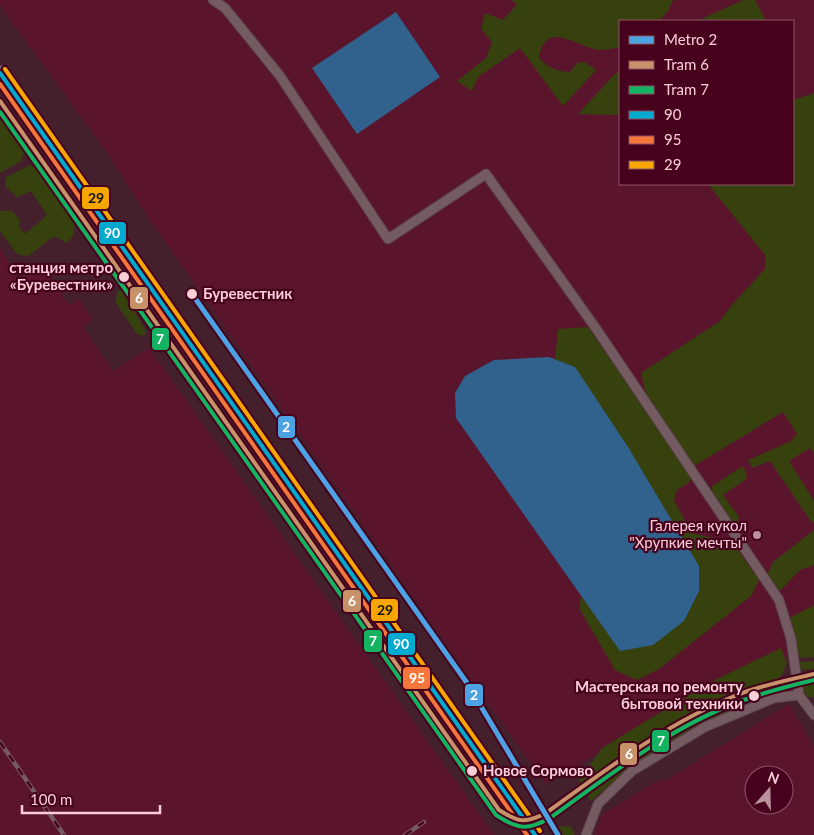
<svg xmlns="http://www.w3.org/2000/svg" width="814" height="835" font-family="Lato,sans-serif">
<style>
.built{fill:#5a152d;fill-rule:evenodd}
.green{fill:#36410e}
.water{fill:#30628d}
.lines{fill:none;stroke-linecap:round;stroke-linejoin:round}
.minor-casing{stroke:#583c45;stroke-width:11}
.primary-casing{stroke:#583c45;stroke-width:16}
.minor{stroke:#745a61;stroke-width:9}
.primary{stroke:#7b5e66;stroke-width:14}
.rail-casing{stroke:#765b63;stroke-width:4.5}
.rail{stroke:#47031d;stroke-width:2.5;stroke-dasharray:8;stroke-linecap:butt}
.bus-1-casing{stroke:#47031d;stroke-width:8}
.bus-2-casing{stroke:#47031d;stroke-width:8}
.bus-3-casing{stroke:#47031d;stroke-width:8}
.bus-1{stroke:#00a9ce;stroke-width:4}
.bus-2{stroke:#f5763a;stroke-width:4}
.bus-3{stroke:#f7a600;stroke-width:4}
.tram-1-casing{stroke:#47031d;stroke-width:8}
.tram-2-casing{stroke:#47031d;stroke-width:8}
.tram-1{stroke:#c7916a;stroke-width:4}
.tram-2{stroke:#13b361;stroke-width:4}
.metro-1-casing{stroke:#47031d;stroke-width:9}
.metro-1{stroke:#4da2e4;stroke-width:5}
.stop-dot{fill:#f9ced7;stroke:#47031d;stroke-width:2}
.poi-dot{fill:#ba919b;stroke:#47031d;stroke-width:2}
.labels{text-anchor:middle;stroke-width:4.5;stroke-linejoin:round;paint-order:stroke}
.stop-label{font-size:15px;font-weight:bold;fill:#f9ced7;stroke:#47031d;text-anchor:end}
.poi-label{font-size:15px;fill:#f9ced7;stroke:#47031d;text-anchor:end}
.line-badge{stroke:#47031d;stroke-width:2}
.badge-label{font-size:14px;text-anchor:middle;font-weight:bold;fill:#fff}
.pale-badge-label{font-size:14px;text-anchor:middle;font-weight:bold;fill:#111}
</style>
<rect width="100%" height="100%" fill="#441f2c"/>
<path class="built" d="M0,0H814V654L751,664L546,784L473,682L147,216L106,151L0,6ZM620,21H793V184H620Z
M0,248L20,279L42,265L69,305L79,299L93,320L83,327L113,371L149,348L494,835H0Z
M789,704L814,746V835H594L602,814L661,779L663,782ZM754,775H784V805H754Z"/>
<path class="green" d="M511,0H673L668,11L659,21H620V47C614,48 607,50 600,50C578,48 546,17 539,58C547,67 558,72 570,72L577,63L585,62L596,70L563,106L520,48L478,77L472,91L457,81L486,58L492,42L481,29L485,13L503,20L517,4Z
M743,0H755L766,21H697Z
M620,70V115L578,114L613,76Z
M814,93V453L810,448L789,461L814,501V522L812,523L770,461L752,468L748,460L791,441L797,434L783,412L694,466L646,393L641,373L720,321L731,306L765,269V255L708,184H793V100Z
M0,112L26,149L21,161L0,173Z
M30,165L43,170L62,195L60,203L75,225L73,236L67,243L54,236L28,256L17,254L0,231V211H12L20,220L19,227L25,234L47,215L31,191L17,197L6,187L5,178Z
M125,289L134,297L132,307L146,331L144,336L137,334L115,302L118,291Z
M588,327L691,477L690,482L677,490L674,500L691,533L732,542L759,580L751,596L659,669L637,680L615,670L579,608L581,596L620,650L575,367L555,360L558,329Z
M743,466L747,475L745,480L723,495L739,517L736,526L712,494V486Z
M814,530V565L800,570L779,592L767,575L773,562Z
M814,605V657L797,658L790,618Z
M781,648L787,663L781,677L737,694L736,708C685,737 635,762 591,801L579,780L602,748L707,684Z
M814,661V669L801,670L799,662Z
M814,674V697H808L803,691L802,676Z
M571,826L575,835H553V834L557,827Z"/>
<path class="water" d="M396,12L440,77L357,134L312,68Z
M549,357L575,367L628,447L699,566V591L684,621L653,645L620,651L456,418L455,393L465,376L494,360Z"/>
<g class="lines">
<defs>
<path id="minor" d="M213,0L225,8L280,76L388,239L486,174L595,327L779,600L791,639L799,695L814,715
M586,835L598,804L632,771L705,727L774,698L799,695"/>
<path id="primary" d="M0,73L535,835"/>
</defs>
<use href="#minor" class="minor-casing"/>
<use href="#primary" class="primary-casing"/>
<use href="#minor" class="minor"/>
<use href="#primary" class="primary"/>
<defs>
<path id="rail" d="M0,742L64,835
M405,835L424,822"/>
</defs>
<use href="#rail" class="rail-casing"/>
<use href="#rail" class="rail"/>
<defs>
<path id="bus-1" d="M0,73L535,835"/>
<path id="bus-2" d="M0,84L527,835"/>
<path id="bus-3" d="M5,69L540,831"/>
</defs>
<use href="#bus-1" class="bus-1-casing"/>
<use href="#bus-2" class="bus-2-casing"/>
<use href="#bus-3" class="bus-3-casing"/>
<use href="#bus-1" class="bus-1"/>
<use href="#bus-2" class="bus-2"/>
<use href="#bus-3" class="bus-3"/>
<defs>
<path id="tram-1" d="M0,101L499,810C518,822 525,824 546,813C607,769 667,723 737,695C762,685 788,680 814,674"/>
<path id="tram-2" d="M0,112L496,815C517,829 527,831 550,818C610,775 670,727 741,701C765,692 789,686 814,680"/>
</defs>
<use href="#tram-1" class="tram-1-casing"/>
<use href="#tram-2" class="tram-2-casing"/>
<use href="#tram-1" class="tram-1"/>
<use href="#tram-2" class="tram-2"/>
<defs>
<path id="metro-1" d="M192,294L467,683L558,835"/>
</defs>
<use href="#metro-1" class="metro-1-casing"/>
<use href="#metro-1" class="metro-1"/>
</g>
<g class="stop-dot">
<circle cx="124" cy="277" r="6"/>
<circle cx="192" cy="294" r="6"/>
<circle cx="754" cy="696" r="6"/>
<circle cx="472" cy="771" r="6"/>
</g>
<circle class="poi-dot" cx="757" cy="535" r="5"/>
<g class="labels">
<g class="stop-label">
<text x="113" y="273">станция метро<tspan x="113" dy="17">«Буревестник»</tspan></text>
<text x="203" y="299" text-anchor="start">Буревестник</text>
<text x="743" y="692">Мастерская по ремонту<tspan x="743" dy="17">бытовой техники</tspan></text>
<text x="483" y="776" text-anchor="start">Новое Сормово</text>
</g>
<g class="poi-label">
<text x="747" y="531">Галерея кукол<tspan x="747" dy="17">"Хрупкие мечты"</tspan></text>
</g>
</g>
<g class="line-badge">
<rect x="81" y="186" width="29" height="24" rx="5" fill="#f7a600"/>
<rect x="98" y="221" width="29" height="24" rx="5" fill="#00a9ce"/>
<rect x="129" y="286" width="20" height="24" rx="5" fill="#c7916a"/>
<rect x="151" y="327" width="19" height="24" rx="5" fill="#13b361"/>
<rect x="277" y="415" width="19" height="24" rx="5" fill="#4da2e4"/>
<rect x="342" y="589" width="20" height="24" rx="5" fill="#c7916a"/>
<rect x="370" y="598" width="29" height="24" rx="5" fill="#f7a600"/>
<rect x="363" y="629" width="20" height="24" rx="5" fill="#13b361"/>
<rect x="387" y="632" width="29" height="24" rx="5" fill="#00a9ce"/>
<rect x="402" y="666" width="29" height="24" rx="5" fill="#f5763a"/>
<rect x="464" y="683" width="20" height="24" rx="5" fill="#4da2e4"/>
<rect x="651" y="729" width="19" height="24" rx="5" fill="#13b361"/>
<rect x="619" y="742" width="19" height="24" rx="5" fill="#c7916a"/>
</g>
<g class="badge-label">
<text x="112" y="238">90</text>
<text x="139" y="303">6</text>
<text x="160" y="344">7</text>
<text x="286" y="432">2</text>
<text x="352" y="606">6</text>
<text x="373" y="646">7</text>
<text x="401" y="649">90</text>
<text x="417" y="683">95</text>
<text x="474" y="700">2</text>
<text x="661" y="746">7</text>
<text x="629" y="759">6</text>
</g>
<g class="pale-badge-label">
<text x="96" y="203">29</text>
<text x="385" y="615">29</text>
</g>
<rect x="619" y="20" width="175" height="165" fill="#47031d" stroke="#8e5467"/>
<rect x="629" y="36" width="25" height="8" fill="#4da2e4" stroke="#8e5467"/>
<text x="664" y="45" font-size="15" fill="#f9ced7">Metro 2</text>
<rect x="629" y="61" width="25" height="8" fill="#c7916a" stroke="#8e5467"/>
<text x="664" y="70" font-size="15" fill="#f9ced7">Tram 6</text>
<rect x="629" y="86" width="25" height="8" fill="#13b361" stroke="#8e5467"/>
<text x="664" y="95" font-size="15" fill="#f9ced7">Tram 7</text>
<rect x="629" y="111" width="25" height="8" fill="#00a9ce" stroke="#8e5467"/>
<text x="664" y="120" font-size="15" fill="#f9ced7">90</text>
<rect x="629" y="136" width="25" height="8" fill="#f5763a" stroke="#8e5467"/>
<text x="664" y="145" font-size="15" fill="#f9ced7">95</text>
<rect x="629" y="161" width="25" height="8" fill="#f7a600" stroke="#8e5467"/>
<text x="664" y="170" font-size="15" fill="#f9ced7">29</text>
<g transform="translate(769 790) rotate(20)"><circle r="24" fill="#47031d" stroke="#8e5467"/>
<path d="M0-4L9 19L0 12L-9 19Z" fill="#ba919b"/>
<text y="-8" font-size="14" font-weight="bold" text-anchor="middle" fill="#f9ced7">N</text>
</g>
<path d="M22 805v8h138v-8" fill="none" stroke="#f9ced7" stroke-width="2.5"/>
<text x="30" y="805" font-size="15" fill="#f9ced7" stroke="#47031d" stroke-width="4" paint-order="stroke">100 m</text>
</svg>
